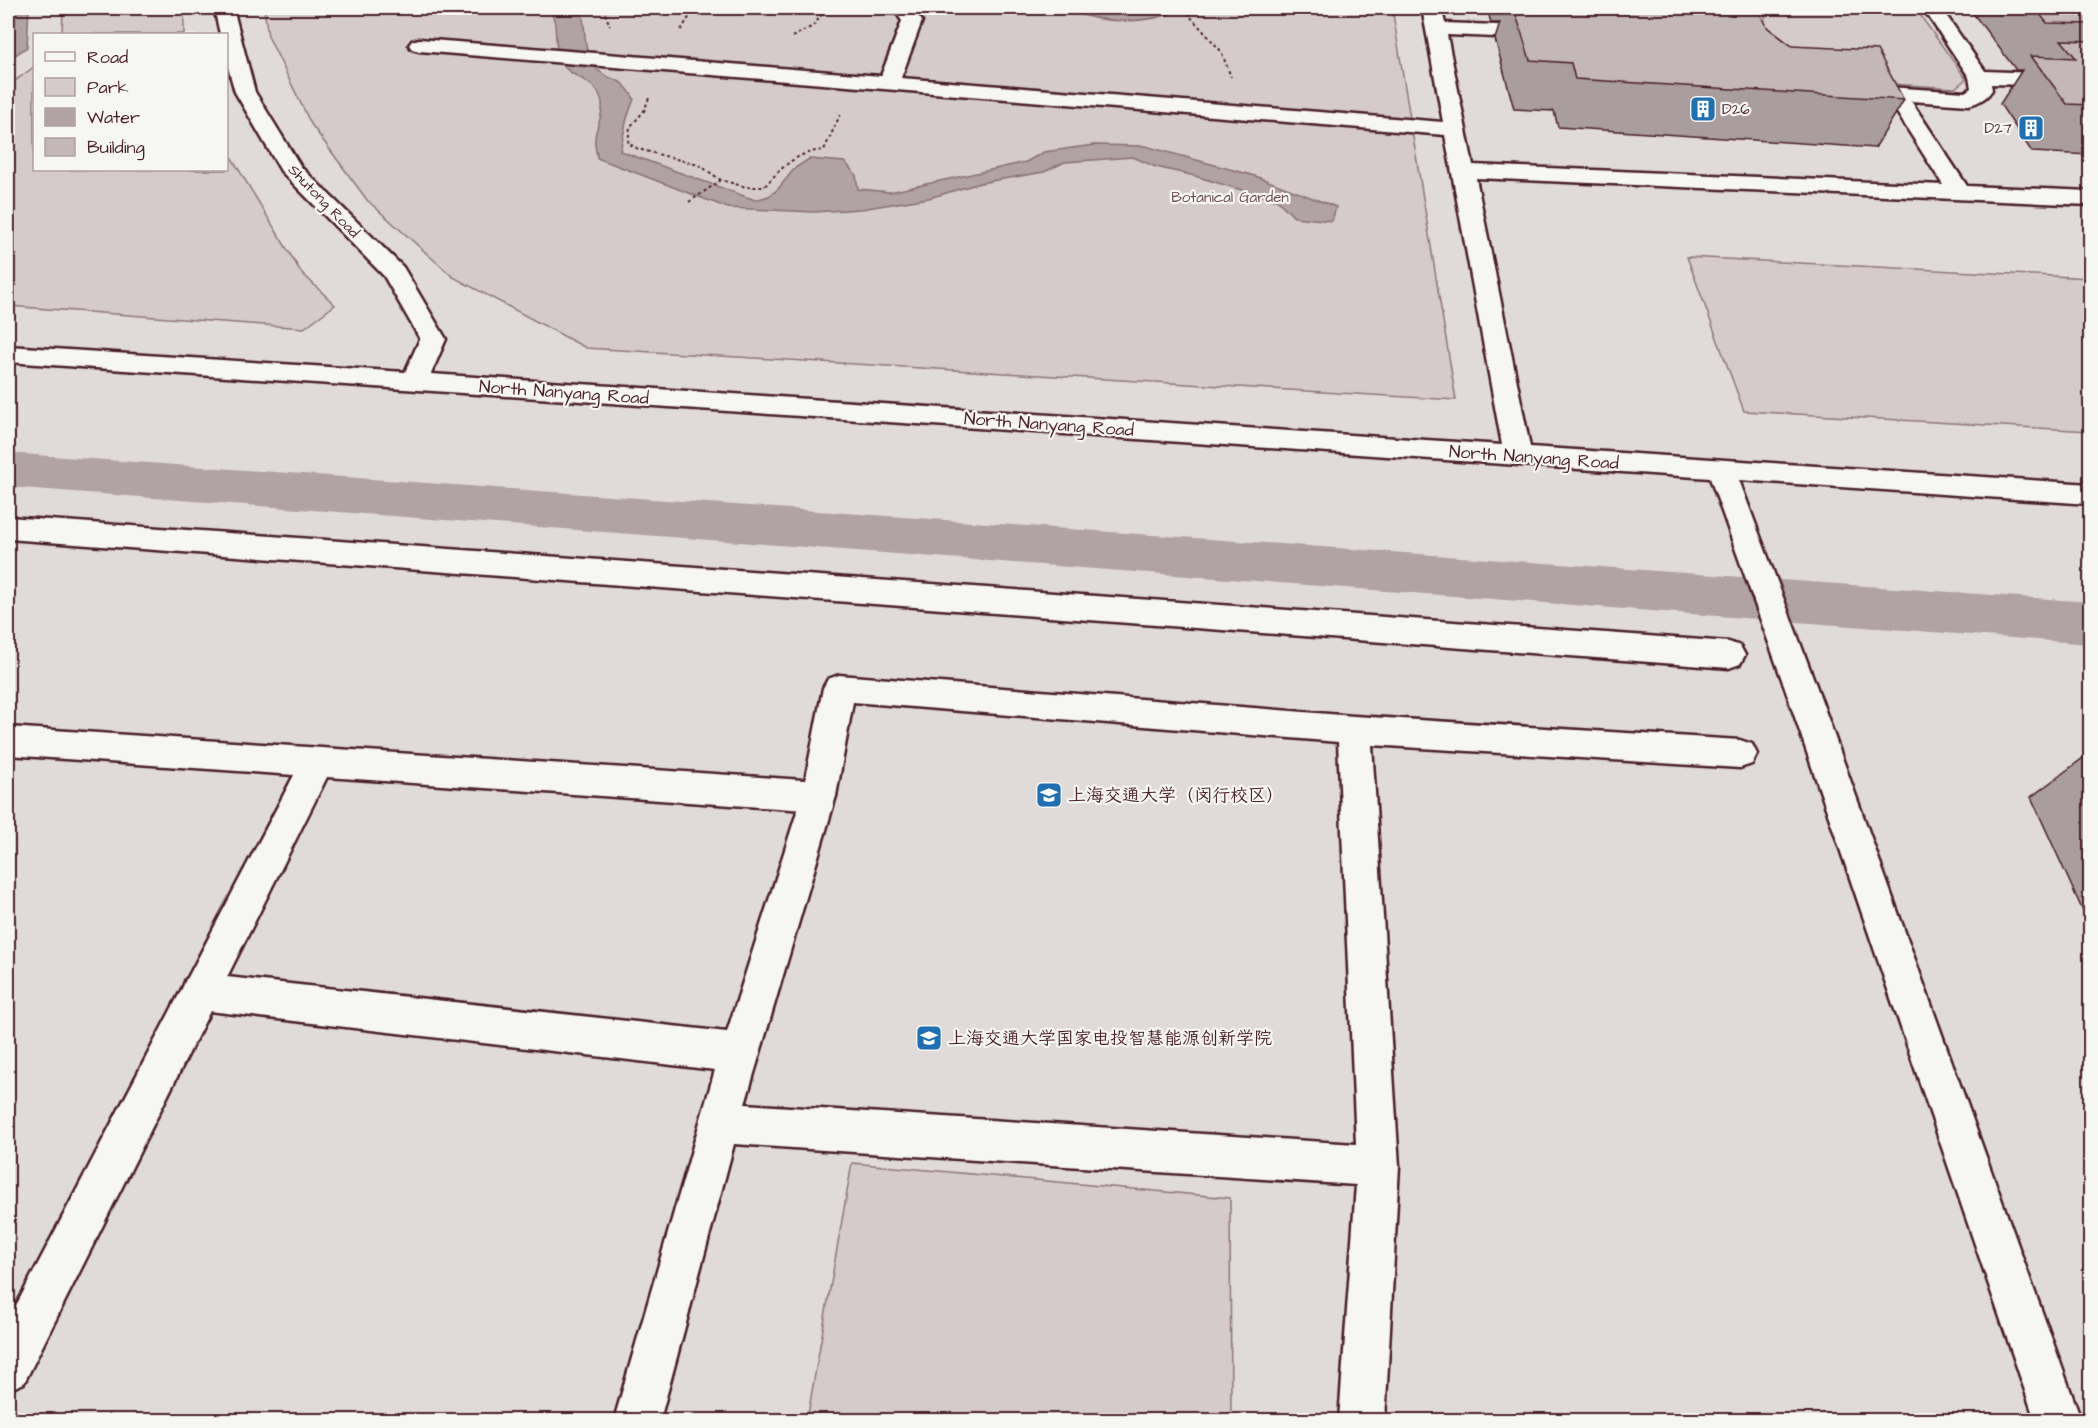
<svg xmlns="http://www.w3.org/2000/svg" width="2098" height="1428" font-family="'Architects Daughter','LXGW WenKai TC',sans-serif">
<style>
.built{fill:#e0dad8;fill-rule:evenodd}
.green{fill:#d4cbca;stroke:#8f757a;stroke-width:1.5}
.water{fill:#b1a2a3;stroke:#886e73;stroke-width:1.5}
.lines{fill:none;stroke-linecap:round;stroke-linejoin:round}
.canal{fill:#b1a2a3;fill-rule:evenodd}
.lane-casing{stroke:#4a1f2b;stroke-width:5}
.street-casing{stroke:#4a1f2b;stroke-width:5}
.path{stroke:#4a1f2b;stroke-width:2;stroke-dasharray:3 3;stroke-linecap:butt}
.lane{fill:#f6f6f2;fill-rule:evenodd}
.street{fill:#f6f6f2;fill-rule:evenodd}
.wall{fill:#a99d9d;stroke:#4a1f2b;stroke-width:1.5}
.building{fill:#c4b7b7;stroke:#4a1f2b;stroke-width:1.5}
.labels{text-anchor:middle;stroke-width:4.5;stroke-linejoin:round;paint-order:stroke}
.far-poi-label{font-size:15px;fill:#4a1f2b;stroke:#f6f6f2;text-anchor:start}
.far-park-label{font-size:15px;fill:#6c4a53;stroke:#f6f6f2}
.far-street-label{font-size:15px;fill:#4a1f2b;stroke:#f6f6f2}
.street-label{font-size:18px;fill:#4a1f2b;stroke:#f6f6f2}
.poi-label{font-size:18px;fill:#4a1f2b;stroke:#f6f6f2;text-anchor:start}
</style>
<rect width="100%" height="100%" fill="#ece9e6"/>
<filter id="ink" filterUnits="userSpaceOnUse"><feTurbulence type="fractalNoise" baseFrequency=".0167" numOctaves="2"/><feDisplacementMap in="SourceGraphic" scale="12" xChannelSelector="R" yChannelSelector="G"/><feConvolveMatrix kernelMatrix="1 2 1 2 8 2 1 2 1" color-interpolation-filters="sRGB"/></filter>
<g filter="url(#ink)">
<path class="built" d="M8,8H2090V1420H8ZM34,34H226V170H34Z"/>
<path class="green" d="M63,8H184V34H62Z
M264,8H1392L1456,400L586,348L453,277L367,200L311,124L268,36Z
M1765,8H1915L1966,79L1955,88L1828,80L1765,29Z
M34,67V170H226L227,150L301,272L335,305L304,328L8,306V86Z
M1687,257L2090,278V431L1744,411Z
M852,1163L1230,1198L1231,1420H807Z"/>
<path class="water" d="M8,8H29L27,47L8,60Z
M547,8H580C589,28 579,52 598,70C611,83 621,74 634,99L627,118L620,151L755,200L769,196L778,189L795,168L809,159L845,162L856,175L858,189L890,192L1026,162L1044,152L1094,145L1145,146L1255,176L1336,207L1332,221L1294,217L1278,201L1195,176L1156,167L1133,157L1065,162L1044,172L980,183L929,198L861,209L813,212L728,208L597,158C597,152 594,145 595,140C595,127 604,115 602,103C599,80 572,79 563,65C550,45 562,21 547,8Z
M1062,8H1187C1146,25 1103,25 1062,8Z"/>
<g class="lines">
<path class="canal" d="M8,453L2090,602V644L8,487Z"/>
<defs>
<path id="lane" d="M214,8H233L255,92L301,167L403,267L446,339L431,374L1502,445L1445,135L419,51L412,49L409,45L412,41L419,39L881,76L902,21L893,8H912L922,21L901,78L1443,122L1422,8H1441L1445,23L1543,27L1550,29L1553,33L1550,37L1543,39L1447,35L1473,165L1943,185L1889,100L1849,95L1846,91L1849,87L1856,85L1965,92L1971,88L1969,77L1923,8H1941L1985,71L2090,75V87L1991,84L1992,90C1987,98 1978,103 1969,105L1911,101L1967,186L2090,191V205L1476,178L1530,447L2090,484V504L1739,480L1817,688L2081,1420H2035L1785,688L1710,478L8,362V346L405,372L420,339L384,276L281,171L235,92L226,60V34H220Z
M839,675L1354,716L1740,740L1752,744L1757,754L1752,764L1740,768L1372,745L1399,1166L1385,1420H1339L1356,1185L734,1144L660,1420H614L715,1070L200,1010L186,1005L181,992L186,979L200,974L727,1032L802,796L823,688L828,679ZM853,702L1338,742L1356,1144L745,1104L836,796Z"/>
<path id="street" d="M8,517L1729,642L1740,646L1745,655L1740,664L1729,668L8,539Z
M8,727L819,781L831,785L836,796L831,807L819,811L327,777L24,1383L8,1390V1321L294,775L8,755Z"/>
</defs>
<use href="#lane" class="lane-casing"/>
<use href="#street" class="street-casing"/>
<path class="path" d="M488,8L522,15
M603,8L610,26
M1195,8L1189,15L1221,51L1231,77
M681,30L695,8
M792,37L813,26L827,8
M649,98L644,111L630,127L628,143L638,149L699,165L721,180L746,187H764C782,167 796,152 824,150L840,115
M689,202L721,180"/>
<use href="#lane" class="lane"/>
<use href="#street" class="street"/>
</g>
<path class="wall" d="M1487,8H1754L1768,28L1792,46L1904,100L1875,148L1558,127L1554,111L1514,109L1495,39L1500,23H1491Z
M1969,8H2091V155L2032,152L2000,104L2022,70H2016Z
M2087,755L2091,756V929L2031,797Z"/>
<path class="building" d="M1514,8H1754L1760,14L1768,28L1792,46L1877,50L1904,100L1575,79L1571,63L1530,60Z
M2035,8H2091V24L2047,23Z
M2061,40L2091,41V105L2067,104L2031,56L2076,58Z
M2087,755L2091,756V764Z"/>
</g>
<defs>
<symbol id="building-square" viewBox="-11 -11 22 22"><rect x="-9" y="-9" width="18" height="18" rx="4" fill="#1f6fb2" stroke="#f6f6f2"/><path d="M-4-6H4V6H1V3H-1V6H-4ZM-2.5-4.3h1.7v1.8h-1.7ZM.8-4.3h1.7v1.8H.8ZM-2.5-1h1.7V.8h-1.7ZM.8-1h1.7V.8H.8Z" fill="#fff"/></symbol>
<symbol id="university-square" viewBox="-11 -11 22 22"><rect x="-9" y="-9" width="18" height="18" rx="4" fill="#1f6fb2" stroke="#f6f6f2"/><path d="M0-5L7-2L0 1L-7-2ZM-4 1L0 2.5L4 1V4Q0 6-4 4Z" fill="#fff"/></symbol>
<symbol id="school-square" viewBox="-11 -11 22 22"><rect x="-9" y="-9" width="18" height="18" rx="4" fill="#1f6fb2" stroke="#f6f6f2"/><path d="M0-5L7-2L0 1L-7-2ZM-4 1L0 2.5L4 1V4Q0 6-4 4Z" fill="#fff"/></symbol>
</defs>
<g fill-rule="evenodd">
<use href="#building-square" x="1688" y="94" width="30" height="30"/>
<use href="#building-square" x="2016" y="113" width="30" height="30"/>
<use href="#university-square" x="1034" y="780" width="30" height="30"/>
<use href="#school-square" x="914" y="1023" width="30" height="30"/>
</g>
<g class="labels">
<g class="far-poi-label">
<text x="1722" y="114">D26</text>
<text x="2012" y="133" text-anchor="end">D27</text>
</g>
<g class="far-park-label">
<text x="1230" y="202">Botanical Garden</text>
</g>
<g class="far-street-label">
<text transform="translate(324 201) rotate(46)" y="5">Shutong Road</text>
</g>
<g class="street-label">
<text transform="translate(564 392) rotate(4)" y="6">North Nanyang Road</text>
<text transform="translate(1049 424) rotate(4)" y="6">North Nanyang Road</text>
<text transform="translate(1534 457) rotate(4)" y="6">North Nanyang Road</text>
</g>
<g class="poi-label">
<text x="1068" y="801">上海交通大学（闵行校区）</text>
<text x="948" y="1044">上海交通大学国家电投智慧能源创新学院</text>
</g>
</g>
<rect width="2098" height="1428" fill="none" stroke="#f6f6f2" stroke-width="30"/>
<rect x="15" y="15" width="2068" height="1398" fill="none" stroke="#4a1f2b" stroke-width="2" filter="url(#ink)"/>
<rect x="33" y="33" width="195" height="138" fill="#f6f6f2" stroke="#b1a0a2" stroke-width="1.5"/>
<rect x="45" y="52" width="30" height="9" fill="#f6f6f2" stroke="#b1a0a2" stroke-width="1.5"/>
<text x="87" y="63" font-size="18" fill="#4a1f2b">Road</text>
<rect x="45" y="78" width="30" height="18" fill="#d4cbca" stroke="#b1a0a2" stroke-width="1.5"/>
<text x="87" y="93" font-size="18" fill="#4a1f2b">Park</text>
<rect x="45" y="108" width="30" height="18" fill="#b1a2a3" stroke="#b1a0a2" stroke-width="1.5"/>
<text x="87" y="123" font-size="18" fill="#4a1f2b">Water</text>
<rect x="45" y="138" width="30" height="18" fill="#c4b7b7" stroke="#b1a0a2" stroke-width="1.5"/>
<text x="87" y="153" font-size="18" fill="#4a1f2b">Building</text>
</svg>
